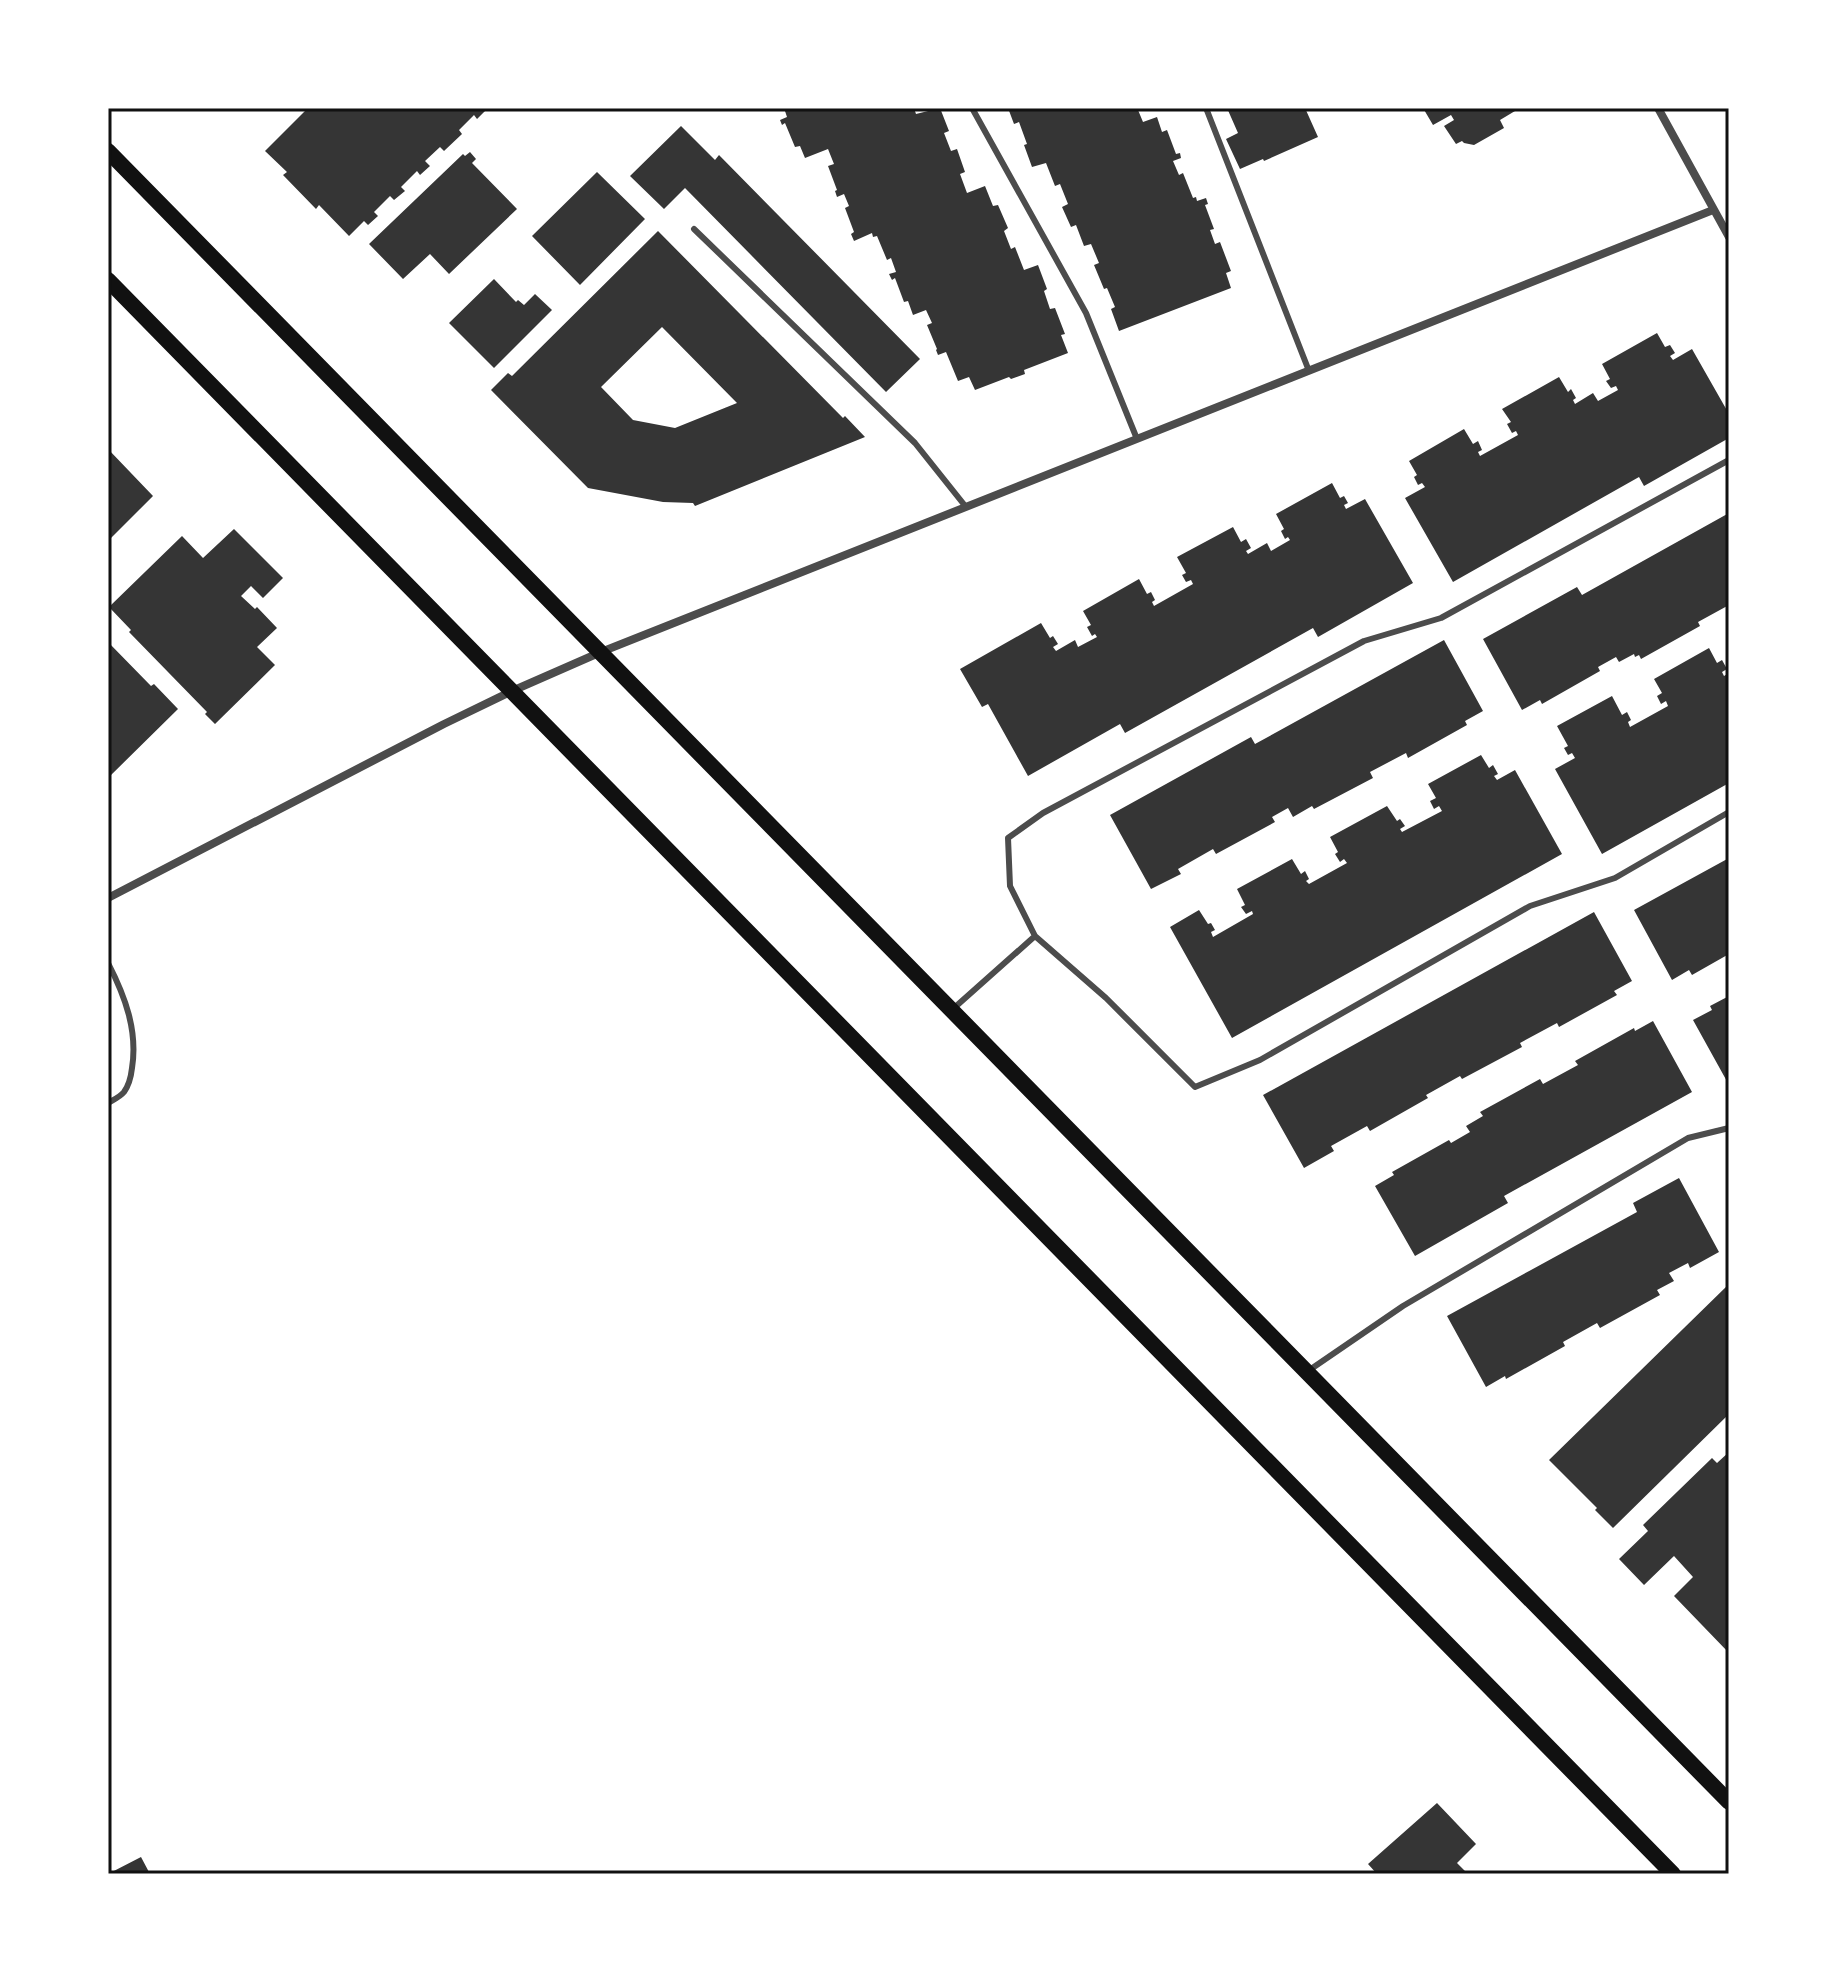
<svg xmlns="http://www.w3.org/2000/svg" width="1837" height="1982" font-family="Inter,sans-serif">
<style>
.building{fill:#353535;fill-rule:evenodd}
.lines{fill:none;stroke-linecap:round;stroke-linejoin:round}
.service{stroke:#4c4c4c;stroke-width:6}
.minor{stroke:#4c4c4c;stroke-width:8}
.secondary{stroke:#111;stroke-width:16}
.neatline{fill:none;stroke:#111;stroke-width:3}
</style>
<rect width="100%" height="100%" fill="#fff"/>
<path class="building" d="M308,108H488L477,119L474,115L459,130L462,134L444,151L440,147L425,161L430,166L420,175L417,171L401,187L405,191L394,200L390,196L374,212L378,216L368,225L364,221L349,236L319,205L316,209L283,175L287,172L265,151Z
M784,108H914L916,114L940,108L949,131L944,133L951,151L957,149L965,172L960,174L967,193L985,186L993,206L998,205L1008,228L1004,231L1011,249L1015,247L1024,270L1038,265L1047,289L1044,291L1050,309L1055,308L1065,334L1061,335L1068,353L1024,370L1025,374L1011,379L1009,377L975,390L969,377L958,381L946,352L938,355L936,350L937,349L927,325L932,323L926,310L913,315L908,301L904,302L895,278L892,280L889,274L896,272L891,258L887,260L877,236L873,237L872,233L854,241L851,234L854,232L845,208L849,206L844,194L837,197L835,191L837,190L828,166L834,164L828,149L805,158L800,146L795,147L785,123L782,125L780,120L787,117Z
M1008,108H1144L1138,110L1143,122L1157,117L1162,132L1167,130L1176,154L1180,153L1181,158L1173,161L1179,175L1183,173L1193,198L1196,197L1197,201L1206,198L1208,204L1205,205L1214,229L1210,230L1215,244L1220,242L1231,271L1226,273L1231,288L1119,331L1111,309L1115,307L1107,288L1104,289L1094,265L1099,263L1091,244L1084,246L1076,225L1071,227L1062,207L1068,204L1060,184L1055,186L1046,163L1032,167L1024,145L1027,144L1019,122L1014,124Z
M1227,108H1305L1318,137L1264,161L1263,159L1240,169L1226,139L1238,133Z
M1423,108H1520L1500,120L1504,128L1474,145L1464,143L1462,141L1456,144L1444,126L1454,120L1451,115L1433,125Z
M681,126L715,160L719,155L920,359L886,392L685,188L664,209L630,176Z
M470,152L476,159L472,163L517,209L449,274L430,254L403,279L369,244L463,154L465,156Z
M597,172L645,219L580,285L532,236Z
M658,231L843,418L845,416L865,437L695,506L693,503L663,502L588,488L491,390L508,373L512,376ZM662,327L737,403L675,428L633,420L601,387Z
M494,279L516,302L518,300L524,305L535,294L552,310L494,368L449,323Z
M1657,333L1665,347L1670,345L1675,353L1670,356L1673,360L1692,349L1729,414V438L1644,486L1639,477L1453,582L1405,498L1425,487L1422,483L1418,485L1414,477L1417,475L1409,461L1464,429L1473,444L1478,441L1482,450L1478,452L1480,456L1518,435L1516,431L1512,433L1507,424L1511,422L1502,409L1559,377L1568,392L1571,389L1576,398L1573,400L1575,404L1593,393L1598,401L1618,390L1616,386L1611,388L1606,381L1610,379L1602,364Z
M108,449L153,496L108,541Z
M1332,483L1340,498L1344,496L1348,503L1344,505L1346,509L1365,499L1413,583L1318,637L1313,628L1125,733L1120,724L1028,776L988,704L982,707L960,669L1041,623L1050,638L1053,636L1058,644L1053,647L1056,651L1075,640L1078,647L1097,637L1095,634L1092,636L1087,627L1091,625L1083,611L1139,579L1147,594L1151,592L1155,600L1152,602L1154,606L1193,584L1191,580L1186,582L1182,575L1186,573L1177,557L1233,527L1241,542L1246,539L1251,548L1246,551L1248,554L1267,543L1271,551L1290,540L1288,537L1285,539L1281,531L1284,529L1276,514Z
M1729,513V605L1698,622L1700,626L1641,659L1639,655L1635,657L1634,654L1619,662L1616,657L1598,667L1600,671L1542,704L1540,700L1522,710L1483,639L1577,587L1582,595Z
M234,529L283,578L263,598L251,586L241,596L255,609L257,607L277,628L257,647L275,665L215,724L205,714L207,712L129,632L131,630L109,607L182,536L203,558Z
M1444,640L1483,711L1465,721L1467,725L1408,758L1406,753L1370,772L1373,778L1314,809L1312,806L1293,817L1288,808L1272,817L1275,822L1216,854L1213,849L1178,869L1181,874L1151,889L1110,815L1251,737L1255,744Z
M108,642L151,686L154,684L178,709L108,778Z
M1709,648L1717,663L1722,660L1727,669L1722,672L1724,676L1729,673V783L1602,854L1555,769L1575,758L1572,753L1568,755L1564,748L1568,746L1557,726L1612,696L1622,715L1627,712L1631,720L1628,722L1630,727L1668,706L1666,701L1661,704L1657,696L1662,693L1654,679Z
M1481,755L1489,768L1493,765L1498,774L1494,776L1497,780L1515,770L1562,854L1232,1038L1170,927L1199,910L1208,924L1211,923L1215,930L1211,932L1213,937L1253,914L1252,911L1246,914L1241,907L1245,905L1237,889L1292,859L1301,874L1305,871L1309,879L1306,881L1309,884L1347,863L1344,859L1340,862L1335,854L1338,852L1330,837L1387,806L1397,821L1400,819L1405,826L1400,829L1402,832L1442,811L1439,806L1434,809L1430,801L1436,798L1428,784Z
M1729,858V954L1692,975L1689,970L1672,980L1634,910Z
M1594,912L1632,981L1614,991L1617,995L1559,1027L1557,1023L1520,1043L1522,1047L1462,1079L1460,1076L1426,1095L1428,1098L1370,1131L1367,1126L1331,1146L1334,1151L1304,1168L1263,1095Z
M1729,996V1085L1693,1020L1712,1010L1710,1006Z
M1653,1021L1692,1092L1504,1196L1508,1203L1415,1256L1375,1186L1394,1175L1392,1172L1449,1140L1451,1143L1470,1132L1466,1126L1483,1116L1480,1112L1540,1079L1543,1084L1578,1065L1575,1061L1634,1028L1635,1031Z
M1679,1178L1719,1252L1690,1268L1688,1263L1669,1273L1674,1281L1657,1290L1660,1295L1600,1328L1597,1323L1563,1342L1565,1346L1506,1379L1505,1376L1486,1387L1447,1316L1637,1212L1633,1203Z
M1729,1284V1414L1613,1528L1595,1510L1597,1508L1549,1460Z
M1729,1452V1653L1674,1596L1693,1577L1674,1556L1644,1585L1619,1559L1648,1531L1643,1525L1712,1458L1717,1463Z
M1437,1803L1476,1844L1457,1863L1468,1874H1377L1368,1864Z
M141,1857L150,1874H108Z"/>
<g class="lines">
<path class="service" d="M972,108L1086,313L1137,439
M1206,108L1309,371
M694,229L915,443L966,507
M1729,460L1441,618L1364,641L1043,813L1008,838L1010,886L1035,936L1106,998L1195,1087L1260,1060L1530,906L1615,878L1729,812
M108,963C125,996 138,1031 132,1068C131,1077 129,1085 124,1092C120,1097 113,1100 108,1103
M954,1008L1035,936
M1308,1371L1403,1306L1688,1138L1729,1128"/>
<path class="minor" d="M1658,108L1729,237
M108,898L444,724L512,691L601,652L1713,210"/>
<path class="secondary" d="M108,151L1729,1802
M108,280L1673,1874"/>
</g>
<rect width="1837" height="1982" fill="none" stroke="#ffffff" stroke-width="220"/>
<rect x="110" y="110" width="1617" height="1762" class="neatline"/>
</svg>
